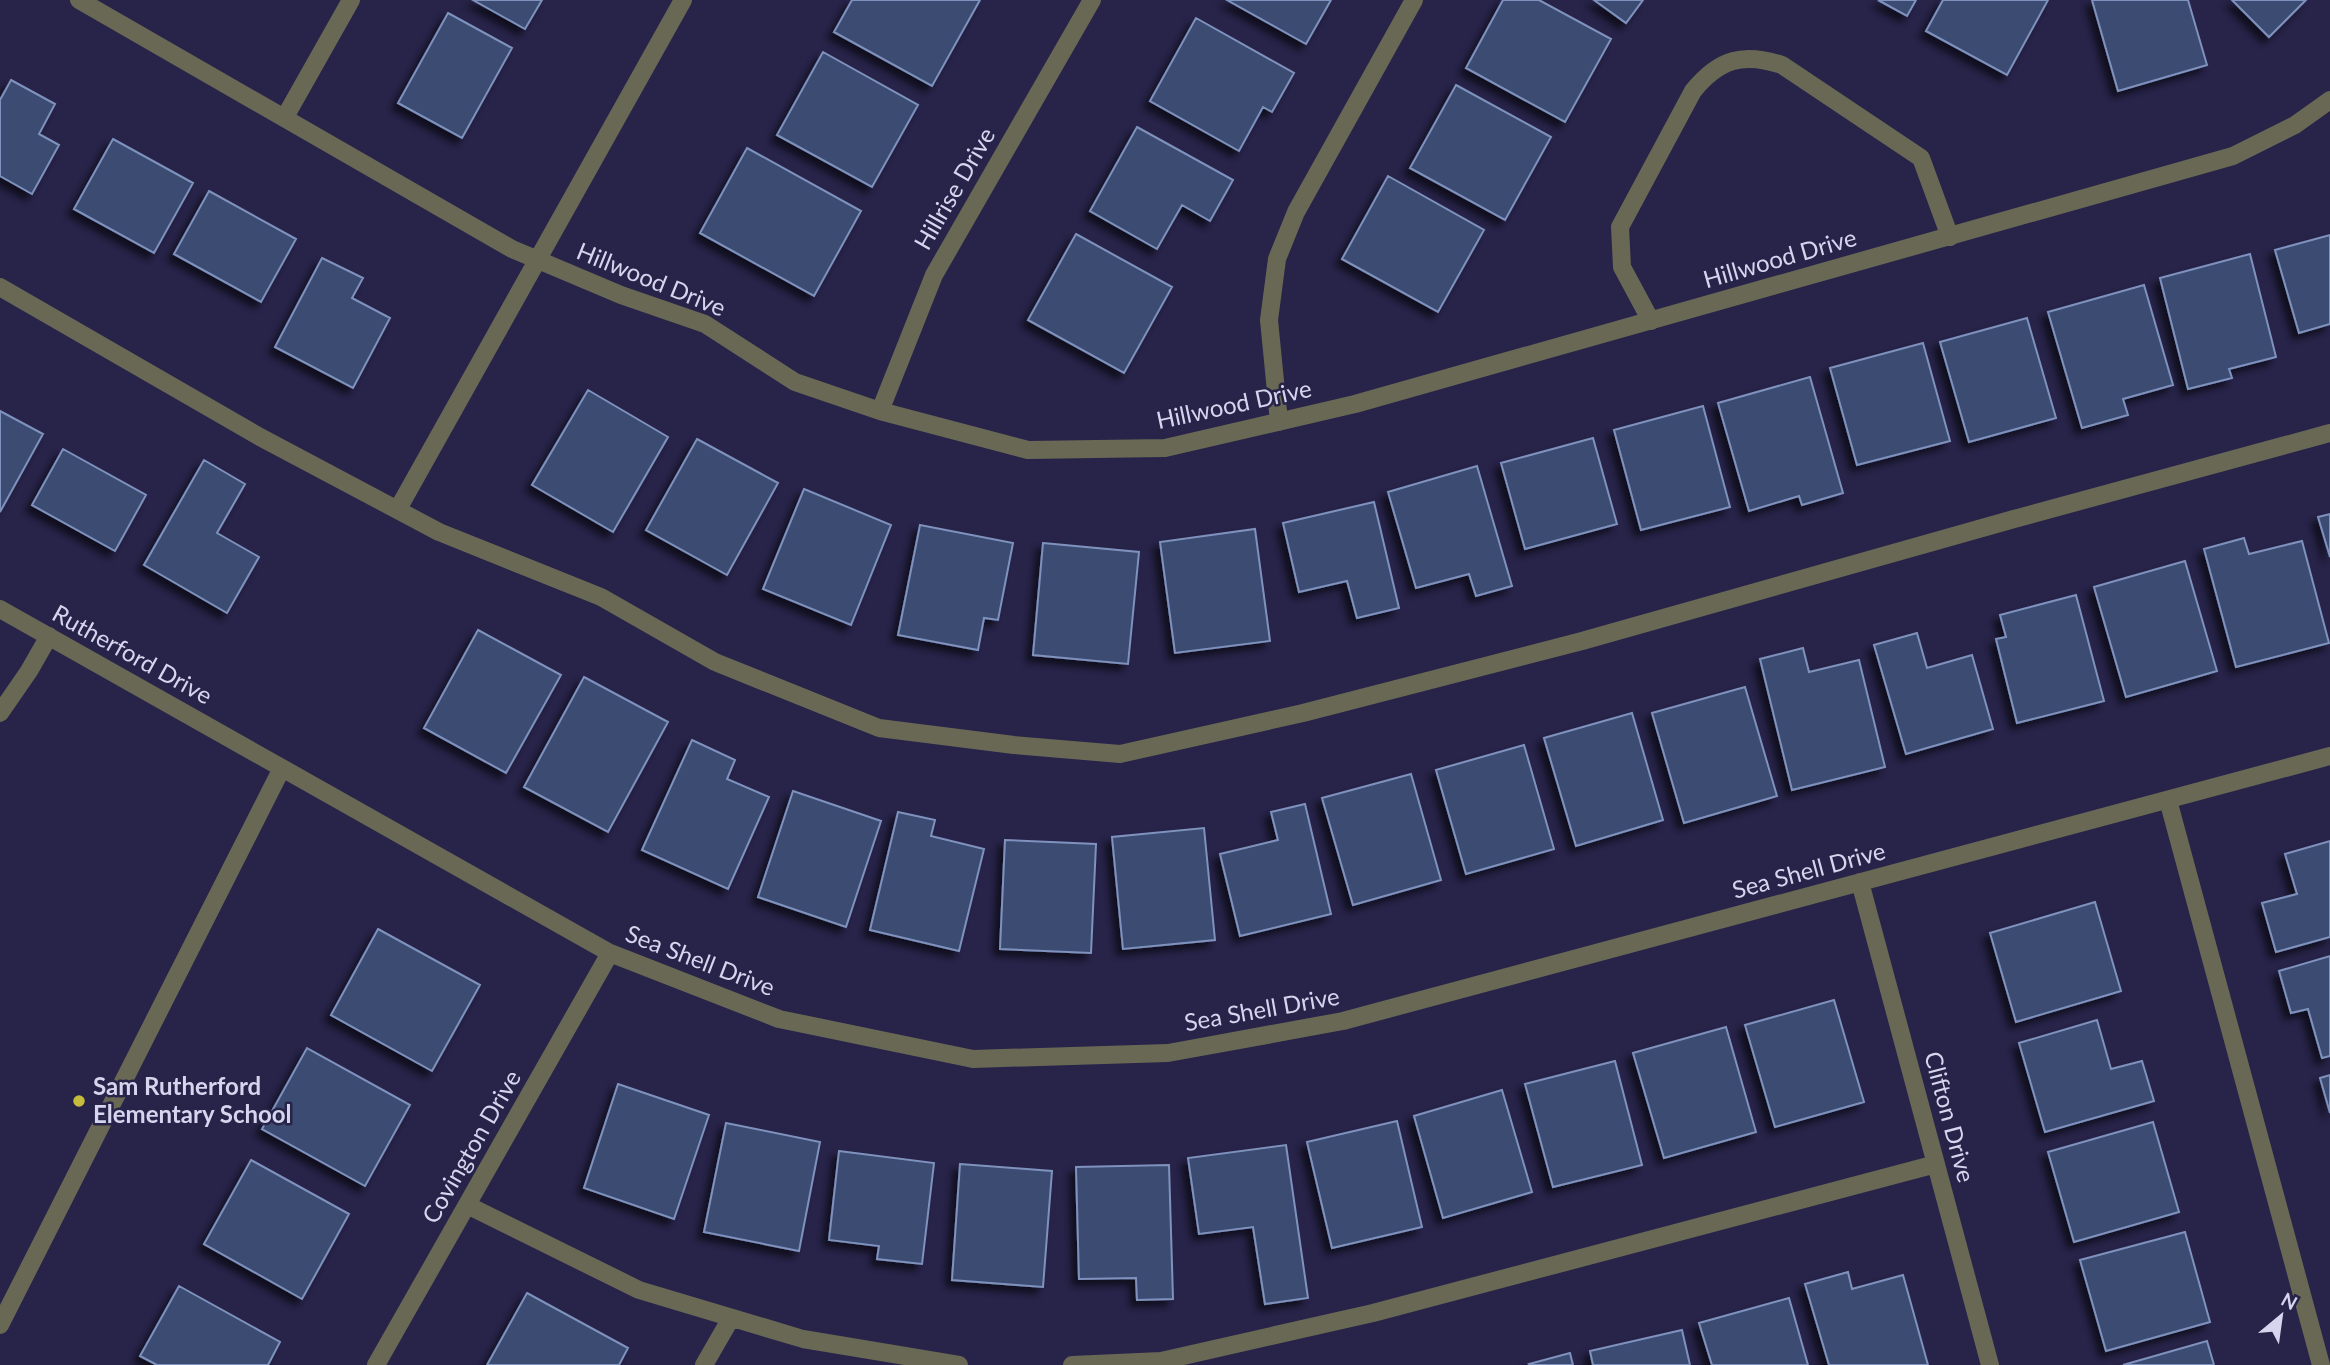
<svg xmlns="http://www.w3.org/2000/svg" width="2330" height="1365" font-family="Lato,sans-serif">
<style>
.building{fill:#3a4b71;stroke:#7f92bd;stroke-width:2;filter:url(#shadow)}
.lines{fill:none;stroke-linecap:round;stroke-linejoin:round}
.minor{stroke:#696854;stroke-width:18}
.poi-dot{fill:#c5bc3d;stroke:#272349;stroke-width:2.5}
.labels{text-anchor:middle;stroke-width:5;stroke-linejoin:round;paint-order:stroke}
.street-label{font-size:24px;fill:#d5d5ee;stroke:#272349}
.poi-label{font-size:24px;font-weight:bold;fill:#d5d5ee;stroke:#272349;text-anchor:start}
</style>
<defs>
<filter id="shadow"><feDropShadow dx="-6" dy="6" stdDeviation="3.5" flood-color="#0009"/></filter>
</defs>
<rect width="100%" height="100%" fill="#272349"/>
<path class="building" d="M473,0H542L525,29Z
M852,0H980L932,86L834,32Z
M1227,0H1331L1306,44Z
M1503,0H1539L1611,39L1565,122L1466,68Z
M1594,0H1643L1626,23Z
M1878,0H1916L1907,16Z
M1943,0H2048L2007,75L1926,31Z
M2092,0H2188L2207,65L2118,91Z
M2232,0H2306L2269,37Z
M448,13L512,48L462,138L398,103Z
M1196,18L1294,73L1272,112L1263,107L1239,151L1150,101Z
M823,52L918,105L872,187L777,135Z
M11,80L55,104L39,134L59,145L32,194L0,176V100Z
M1456,85L1551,137L1505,220L1410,168Z
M1137,127L1233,180L1210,221L1182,205L1157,249L1090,211Z
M113,139L193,183L154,253L74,209Z
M747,148L861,211L814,296L700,233Z
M1388,176L1484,230L1438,312L1342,259Z
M209,191L296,239L261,302L174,254Z
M1076,234L1172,287L1124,373L1028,320Z
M2330,235V324L2299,333L2275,250Z
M2250,254L2276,357L2229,369L2232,378L2188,389L2160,278Z
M322,258L363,278L352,298L390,318L353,388L275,347Z
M2144,285L2173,385L2123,399L2128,415L2082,428L2048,312Z
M2027,318L2056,418L1969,442L1940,342Z
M1923,343L1950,441L1857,465L1830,368Z
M1810,377L1843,493L1802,505L1799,496L1749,511L1718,403Z
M588,390L668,437L613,532L532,485Z
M1703,406L1730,507L1641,530L1614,430Z
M0,411L43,434L0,512Z
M1593,438L1617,524L1525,549L1501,463Z
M697,439L778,483L727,575L646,530Z
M63,449L146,495L115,551L32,505Z
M204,460L245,484L217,533L259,557L227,613L144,565Z
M1477,466L1512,586L1476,596L1469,574L1416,588L1388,492Z
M804,489L891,525L851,625L763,589Z
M1374,502L1399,608L1357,618L1347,581L1299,592L1283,523Z
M2330,514V557L2318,517Z
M920,525L1013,543L998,620L984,618L978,650L898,635Z
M1255,529L1270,641L1175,653L1160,542Z
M2244,538L2249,554L2302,541L2329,643L2236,667L2204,549Z
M1043,543L1139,552L1128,664L1033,655Z
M2185,561L2217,671L2126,697L2094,587Z
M2076,595L2104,701L2017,723L1996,639L2006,637L2000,615Z
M478,630L561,675L506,773L424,728Z
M1917,633L1927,668L1972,655L1993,729L1906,754L1874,645Z
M1803,648L1809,672L1859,660L1885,767L1792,790L1760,659Z
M584,677L668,722L608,832L524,787Z
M1745,687L1777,796L1684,823L1652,713Z
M1632,713L1663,820L1576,846L1544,738Z
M692,740L735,760L727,779L769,797L728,889L642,850Z
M1524,745L1554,849L1466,874L1436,770Z
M1411,774L1441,880L1353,905L1322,798Z
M793,791L881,821L846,927L758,897Z
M1305,804L1331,914L1240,936L1220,854L1278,840L1271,812Z
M898,812L935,820L931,836L984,849L959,951L870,930Z
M1204,828L1215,940L1123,949L1112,837Z
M1005,840L1096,844L1091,953L1000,949Z
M2330,841V937L2276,952L2262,903L2297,894L2285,854Z
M2095,902L2121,991L2016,1022L1990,933Z
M378,929L480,985L432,1071L331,1015Z
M2330,956V1056L2322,1058L2308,1009L2291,1013L2279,971Z
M1834,1000L1864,1102L1775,1127L1745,1025Z
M2097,1020L2111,1069L2142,1061L2154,1101L2045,1132L2019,1043Z
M1726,1027L1756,1132L1664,1158L1633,1053Z
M307,1048L410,1105L365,1186L262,1129Z
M1615,1061L1642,1165L1553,1187L1525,1084Z
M2330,1075V1113L2320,1078Z
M618,1084L709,1115L674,1219L584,1188Z
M1502,1090L1532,1192L1443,1218L1414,1116Z
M1397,1121L1422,1227L1332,1248L1307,1142Z
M2153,1122L2179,1212L2074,1242L2048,1152Z
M726,1123L820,1142L799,1251L704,1232Z
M1286,1145L1308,1298L1265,1304L1253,1227L1199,1234L1188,1158Z
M839,1151L934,1163L922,1264L877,1259L879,1246L829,1240Z
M251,1160L349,1214L302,1299L204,1244Z
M960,1164L1052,1171L1043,1287L952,1280Z
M1169,1165L1173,1299L1137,1300L1136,1278L1079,1279L1076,1167Z
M2185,1232L2210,1322L2106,1351L2080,1260Z
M1848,1272L1852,1289L1903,1275L1928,1365H1829L1805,1284Z
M179,1286L280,1342L268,1365H157L140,1356Z
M527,1293L628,1348L619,1365H487Z
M1789,1298L1808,1365H1712L1699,1323Z
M1682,1330L1690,1365H1593L1590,1351Z
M2207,1341L2214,1365H2123Z
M1570,1353L1573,1365H1530L1529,1364Z"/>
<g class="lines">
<path class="minor" d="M79,0L512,249L621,295L705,324L795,382L880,411L1028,450L1165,448L1355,404L2233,156L2295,125L2330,100
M285,117L351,0
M0,287L260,437L439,532L601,597L715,662L879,728L1014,745L1120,754L1303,713L1582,641L2014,519L2330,433
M1651,321L1622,267L1620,227L1693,91C1719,59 1743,52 1782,65L1921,158L1950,237
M880,411L934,275L1092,0
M1279,422L1269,320L1277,259L1296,212L1414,0
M398,509L683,0
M0,609L610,953L779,1019L973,1059L1168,1053L1343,1021L2330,756
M0,713L29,671L49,636
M2168,800L2321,1365
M1860,882L1990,1365
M467,1205L639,1290L803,1339L959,1365
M0,1325L282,768
M376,1365L610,953
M704,1365L731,1318
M1072,1365L1161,1361L1373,1313L1936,1164"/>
</g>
<circle class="poi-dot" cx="79" cy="1101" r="7"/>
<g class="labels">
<g class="street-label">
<text transform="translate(955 189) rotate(-60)" y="8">Hillrise Drive</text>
<text transform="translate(1780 259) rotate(-16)" y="8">Hillwood Drive</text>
<text transform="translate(651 280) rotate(22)" y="8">Hillwood Drive</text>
<text transform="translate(1234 405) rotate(-12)" y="8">Hillwood Drive</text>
<text transform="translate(132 655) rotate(29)" y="8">Rutherford Drive</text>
<text transform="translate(1809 871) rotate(-15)" y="8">Sea Shell Drive</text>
<text transform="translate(700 961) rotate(21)" y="8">Sea Shell Drive</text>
<text transform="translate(1262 1010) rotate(-10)" y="8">Sea Shell Drive</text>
<text transform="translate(1949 1117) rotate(75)" y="8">Clifton Drive</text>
<text transform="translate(472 1147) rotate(-60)" y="8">Covington Drive</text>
</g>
<g class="poi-label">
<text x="93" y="1095">Sam Rutherford<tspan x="93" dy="28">Elementary School</tspan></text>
</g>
</g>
<g transform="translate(2281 1316) rotate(29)" stroke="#272349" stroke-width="5" paint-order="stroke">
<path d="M0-5L12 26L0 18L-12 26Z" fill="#d5d5ee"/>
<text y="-10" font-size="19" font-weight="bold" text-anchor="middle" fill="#d5d5ee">N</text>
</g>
</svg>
